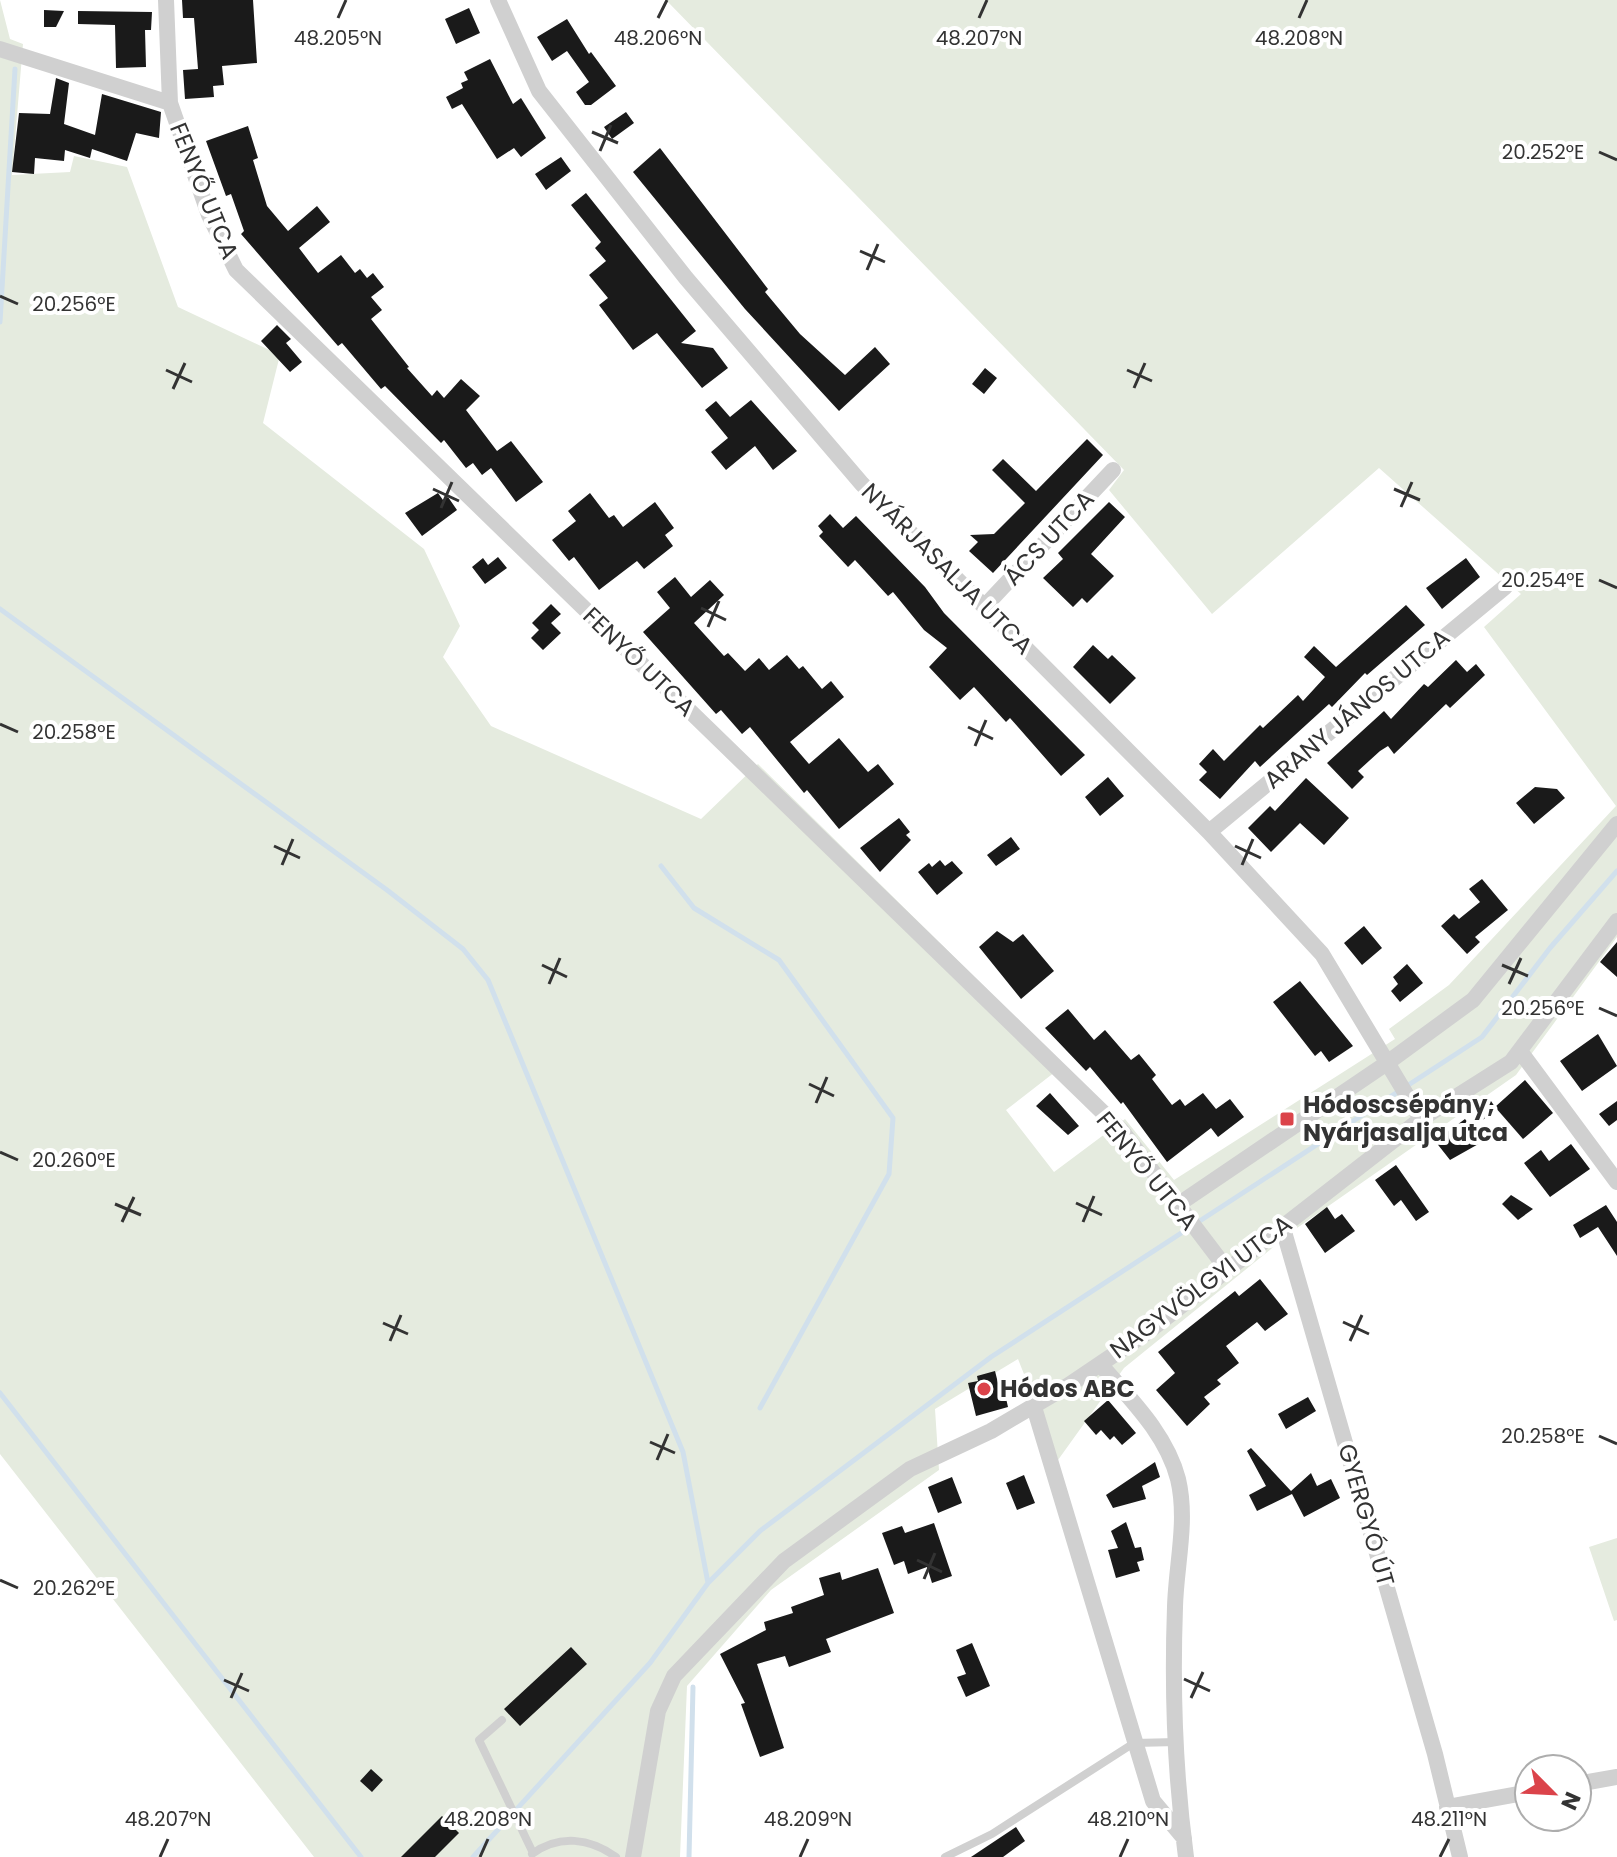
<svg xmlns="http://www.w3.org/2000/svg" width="1617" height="1857" font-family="Poppins,sans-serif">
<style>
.green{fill:#e5ebdf}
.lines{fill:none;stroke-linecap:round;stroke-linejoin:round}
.stream{stroke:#d1e0ec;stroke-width:5}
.building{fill:#1a1a1a}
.service{stroke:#d0d0d0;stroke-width:8}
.minor{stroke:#d0d0d0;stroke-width:16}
.ticks{fill:none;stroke:#333;stroke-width:3}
.poi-dot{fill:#db434a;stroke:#fff;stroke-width:3}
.labels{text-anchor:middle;stroke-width:8;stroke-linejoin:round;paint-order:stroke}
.street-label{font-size:24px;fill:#333;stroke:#fff}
.poi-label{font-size:24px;font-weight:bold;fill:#333;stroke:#fff;text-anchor:start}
.ticks-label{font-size:20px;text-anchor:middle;fill:#333;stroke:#fff;stroke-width:8;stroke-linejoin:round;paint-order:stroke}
</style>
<rect width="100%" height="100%" fill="#fff"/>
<path class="green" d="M0,0L10,39L23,44L12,175L70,172L74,156L127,167L178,307L280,355L263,423L424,549L460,626L443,657L491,726L701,819L758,764L1064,1065L1006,1110L1054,1172L1125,1119L1174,1180L1395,1039L1389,1029L1449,985L1616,806L1484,627L1521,594L1379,468L1212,614L1109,490L1124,470L666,0H1617V937L1516,1075L1297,1228L1124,1368L1058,1460L1018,1359L935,1409L939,1470L771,1590L687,1686L680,1857H314L0,1454Z
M1617,1538V1620L1614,1621L1589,1547Z"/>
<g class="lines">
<path class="stream" d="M0,322L15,69
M0,609L387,890L463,949L488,980L683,1452L708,1583
M661,866L694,908L779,960L893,1118L889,1174L760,1408
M0,1393L361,1857
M473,1857L650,1663L708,1583L760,1531L991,1357L1482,1037L1550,948L1617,871
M689,1857L693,1687"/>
</g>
<path class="building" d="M182,0H253L257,63L222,66L224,85L213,86L214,97L185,99L183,70L198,69L194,18H183Z
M469,8L480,33L456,44L445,19Z
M44,10L64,11L56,27H44Z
M78,11L152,12L151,30H145L146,67L116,68L115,25L78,24Z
M567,19L589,54L591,52L616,86L591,105H585L576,92L589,82L567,51L552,61L537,37Z
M490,59L513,104L521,98L546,138L521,157L514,148L497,159L462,104L452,109L446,97L463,88L461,83L468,80L464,72Z
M56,78L69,83L64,124L95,135L102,94L161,112L159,138L136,133L127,161L92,149L90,158L65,150L64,161L35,158L34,174L12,172L19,113L50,114Z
M626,112L634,123L612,139L604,127Z
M248,126L258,158L253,160L267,206L288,231L317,206L330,222L299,248L318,273L341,255L355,273L360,269L367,278L373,273L384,287L371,297L382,310L371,319L409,367L407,368L432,396L437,390L444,398L461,379L480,396L466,410L497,451L511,441L543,482L516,502L491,468L482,475L473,463L466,468L444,440L441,443L385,386L381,389L342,343L338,346L241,234L244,231L231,194L226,196L206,141Z
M660,148L768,289L765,292L800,334L845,375L875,347L890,364L839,411L745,309L633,172Z
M561,157L571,171L546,190L535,174Z
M586,193L696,331L681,343L713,348L728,368L702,388L657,333L633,350L599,305L608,298L589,275L606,261L595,248L601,242L571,205Z
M277,325L291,339L286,343L302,362L290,372L261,341Z
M985,368L997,378L984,394L972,384Z
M751,400L797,451L773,470L755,446L726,470L711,452L728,438L705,410L716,401L730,417Z
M1087,439L1103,455L993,573L969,551L978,542L970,535L994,534L1025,503L992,470L1003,459L1036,491Z
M438,493L443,500L448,497L457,510L422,536L405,513Z
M590,493L609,518L614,515L623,527L655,502L674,528L665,535L673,546L644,569L637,561L599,590L574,557L569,561L552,540L576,521L568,511Z
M1109,502L1125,517L1091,554L1114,576L1087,603L1082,598L1073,607L1043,578L1063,559L1058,553Z
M830,514L843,528L856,516L925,587L944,613L1085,755L1061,776L1010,718L1006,722L974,687L960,700L929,667L947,648L924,630L893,592L888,596L855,560L848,567L819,536L823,532L818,526Z
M498,557L507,568L485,584L472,567L483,558L488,565Z
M1466,558L1480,577L1442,609L1426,588Z
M675,577L691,597L710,580L724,595L694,623L724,656L728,653L745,671L759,658L769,670L787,655L799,669L803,666L822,689L831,681L844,697L790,742L809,764L839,738L868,772L878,764L894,784L839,829L807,790L804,793L750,727L742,734L721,710L716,714L643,632L670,608L657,592Z
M551,604L561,614L551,623L561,633L543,650L531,638L539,630L532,623Z
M1406,605L1425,625L1367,675L1365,673L1332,707L1329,704L1260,767L1255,761L1220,799L1199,780L1207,772L1199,764L1213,749L1224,761L1260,725L1263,728L1298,695L1303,701L1325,677L1304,657L1314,646L1336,667Z
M1093,645L1108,659L1112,655L1136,678L1110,704L1073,667Z
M1456,660L1467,672L1476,664L1485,675L1450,708L1446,704L1394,754L1388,746L1380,751L1358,771L1364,777L1352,789L1327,763L1384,711L1391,719L1424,684L1428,687Z
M1108,777L1124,796L1100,816L1085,797Z
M1306,778L1349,818L1324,845L1300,823L1271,852L1248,828L1270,806L1275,811Z
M1535,787L1557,789L1565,798L1534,824L1516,803Z
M899,818L910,832L906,835L911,840L880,872L860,848Z
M1011,837L1020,849L996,866L987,855Z
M940,860L945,866L952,861L963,873L937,895L918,872L929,863L932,867Z
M1482,879L1508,910L1475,937L1480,942L1467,954L1441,926L1454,914L1459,919L1480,902L1469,889Z
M1364,926L1382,948L1362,965L1344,943Z
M997,931L1013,942L1023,934L1054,971L1021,999L979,947Z
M1617,942V977L1600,962Z
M1407,964L1423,983L1400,1002L1391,991L1398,984L1393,977Z
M1300,981L1353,1046L1329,1062L1321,1051L1315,1056L1273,1002Z
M1068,1009L1094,1040L1105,1030L1131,1060L1139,1054L1156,1075L1152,1079L1172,1105L1180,1099L1185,1106L1203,1093L1216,1109L1230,1099L1244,1117L1218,1137L1211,1128L1167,1162L1123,1102L1121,1104L1090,1067L1086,1071L1045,1028Z
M1598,1034L1617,1066L1582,1091L1560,1061Z
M1525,1080L1553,1113L1523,1139L1495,1107Z
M1050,1093L1079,1126L1068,1135L1036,1106Z
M1487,1095L1497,1110L1481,1121L1471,1106Z
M1617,1101V1120L1609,1126L1599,1114Z
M1465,1119L1482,1142L1450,1160L1435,1141Z
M1571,1144L1590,1169L1550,1197L1524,1163L1541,1150L1549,1161Z
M1396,1165L1429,1212L1416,1221L1401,1200L1394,1206L1375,1180Z
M1511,1195L1533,1209L1518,1220L1502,1204Z
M1606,1205L1617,1222V1256L1598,1227L1580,1238L1573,1225Z
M1327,1207L1335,1219L1342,1214L1355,1231L1325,1253L1305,1224Z
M1260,1279L1288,1314L1265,1331L1257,1322L1226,1346L1239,1363L1217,1380L1221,1384L1204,1397L1210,1404L1187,1426L1156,1390L1175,1373L1158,1352L1235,1291L1239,1296Z
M995,1371L1001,1395L1005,1394L1008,1407L976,1416L968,1383L978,1381L977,1376Z
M1308,1397L1316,1411L1286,1429L1278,1414Z
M1108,1400L1136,1433L1122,1445L1114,1436L1110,1440L1101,1430L1096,1435L1084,1421Z
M1251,1448L1291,1491L1311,1473L1317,1486L1331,1479L1340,1498L1304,1517L1292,1494L1257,1511L1249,1495L1266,1486L1247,1451Z
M1155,1462L1160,1477L1142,1486L1146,1499L1113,1508L1106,1495Z
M1024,1475L1035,1503L1017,1510L1006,1483Z
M952,1477L962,1503L938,1513L928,1487Z
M1126,1522L1135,1548L1141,1547L1144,1560L1137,1562L1140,1571L1116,1578L1108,1550L1118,1548L1111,1531Z
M934,1523L952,1576L932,1583L927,1567L908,1574L904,1561L894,1565L882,1533L902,1526L905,1533Z
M878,1568L894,1613L826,1639L831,1652L789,1667L785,1656L757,1664L784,1748L760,1757L741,1704L745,1703L720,1654L766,1630L764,1622L793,1613L791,1607L824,1595L819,1578L840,1572L842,1580Z
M972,1643L990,1686L966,1697L957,1677L966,1674L956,1650Z
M571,1647L587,1664L520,1726L504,1709Z
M371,1769L383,1780L372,1792L360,1781Z
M442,1816L459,1833L435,1857H401Z
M1016,1827L1025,1841L1003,1857H971Z"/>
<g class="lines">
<path class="service" d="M502,1720L479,1740L533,1853
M532,1854C559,1834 590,1838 616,1857
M945,1857L992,1834L1134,1743L1177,1742"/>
<path class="minor" d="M166,0L170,103L209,215L236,270L1122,1131L1226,1268
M498,0L539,91L686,278L862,484L1209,832L1322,954L1421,1119
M0,49L170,103
M985,606L1113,470
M1209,832L1505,587
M1520,1051L1617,1182
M1176,1206L1387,1063L1473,1000L1617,824
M1282,1225L1435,1754L1460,1857
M1100,1364C1130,1399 1166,1433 1178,1479C1188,1521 1176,1565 1175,1607C1172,1689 1175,1775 1186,1857
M1034,1407L1153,1801L1184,1838
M1577,1784L1617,1777
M1447,1807L1529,1792
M633,1857L658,1711L674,1676L784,1561L910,1469L991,1431L1069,1385L1149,1331L1421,1119L1511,1062L1617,921"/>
</g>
<path class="ticks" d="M338,18L346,0M658,18L667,0M979,18L987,0M1299,18L1307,0M592,132L618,143M600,151L611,125M1599,152L1617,160M860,251L885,262M867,270L878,244M0,296L18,304M166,370L192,382M1127,370L1152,381M1134,388L1145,363M173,389L185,363M433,489L459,501M1394,489L1420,500M1401,507L1412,482M441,508L452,482M1599,580L1617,588M701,608L726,620M708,627L719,601M0,724L18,732M968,727L993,739M975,746L986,720M274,846L300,858M1235,846L1261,858M282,865L293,839M1242,865L1253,839M542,965L567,977M1502,965L1528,976M549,984L560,958M1509,984L1521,958M1599,1008L1617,1016M809,1084L834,1096M816,1103L827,1077M0,1152L18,1160M1076,1203L1102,1215M115,1204L141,1215M122,1222L134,1197M1083,1222L1094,1196M1343,1322L1369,1334M383,1323L408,1334M390,1341L401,1315M1350,1341L1362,1315M1599,1436L1617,1444M650,1442L675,1453M657,1460L668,1434M917,1560L942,1572M924,1579L935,1553M0,1580L18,1588M1184,1679L1210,1691M224,1680L249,1691M231,1698L242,1673M1191,1698L1203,1672M160,1857L168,1839M480,1857L488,1839M800,1857L808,1839M1120,1857L1128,1839M1440,1857L1449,1839"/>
<g class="poi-dot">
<rect x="1279" y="1111" width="16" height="16" rx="4"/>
<circle cx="984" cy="1389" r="8"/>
</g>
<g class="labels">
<g class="street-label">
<text transform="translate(204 191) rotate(68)" y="8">FENYŐ UTCA</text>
<text transform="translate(1049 538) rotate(-47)" y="8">ÁCS UTCA</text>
<text transform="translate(947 569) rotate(45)" y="8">NYÁRJASALJA UTCA</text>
<text transform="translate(639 662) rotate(44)" y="8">FENYŐ UTCA</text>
<text transform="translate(1357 709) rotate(-40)" y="8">ARANY JÁNOS UTCA</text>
<text transform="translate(1147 1171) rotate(51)" y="8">FENYŐ UTCA</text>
<text transform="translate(1201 1287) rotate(-37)" y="8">NAGYVÖLGYI UTCA</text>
<text transform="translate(1366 1515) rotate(74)" y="8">GYERGYÓ ÚT</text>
</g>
<g class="poi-label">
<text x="1303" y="1113">Hódoscsépány,<tspan x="1303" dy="28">Nyárjasalja utca</tspan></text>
<text x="1000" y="1397">Hódos ABC</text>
</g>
</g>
<g class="ticks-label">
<text x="658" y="45">48.206°N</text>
<text x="979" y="45">48.207°N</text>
<text x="1299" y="45">48.208°N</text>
<text x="338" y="45">48.205°N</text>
<text x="1543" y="159">20.252°E</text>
<text x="74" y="311">20.256°E</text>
<text x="1543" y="587">20.254°E</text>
<text x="74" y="739">20.258°E</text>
<text x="1543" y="1015">20.256°E</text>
<text x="74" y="1167">20.260°E</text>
<text x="1543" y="1443">20.258°E</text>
<text x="74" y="1595">20.262°E</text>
<text x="168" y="1826">48.207°N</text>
<text x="488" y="1826">48.208°N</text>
<text x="808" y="1826">48.209°N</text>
<text x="1128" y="1826">48.210°N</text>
<text x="1449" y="1826">48.211°N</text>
</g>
<g transform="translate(1553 1793) rotate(114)"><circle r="38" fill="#ffffff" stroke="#adadad" stroke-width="2"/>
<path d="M0-6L14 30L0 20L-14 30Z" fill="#db434a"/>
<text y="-12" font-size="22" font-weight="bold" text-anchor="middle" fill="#333333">N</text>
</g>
</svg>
